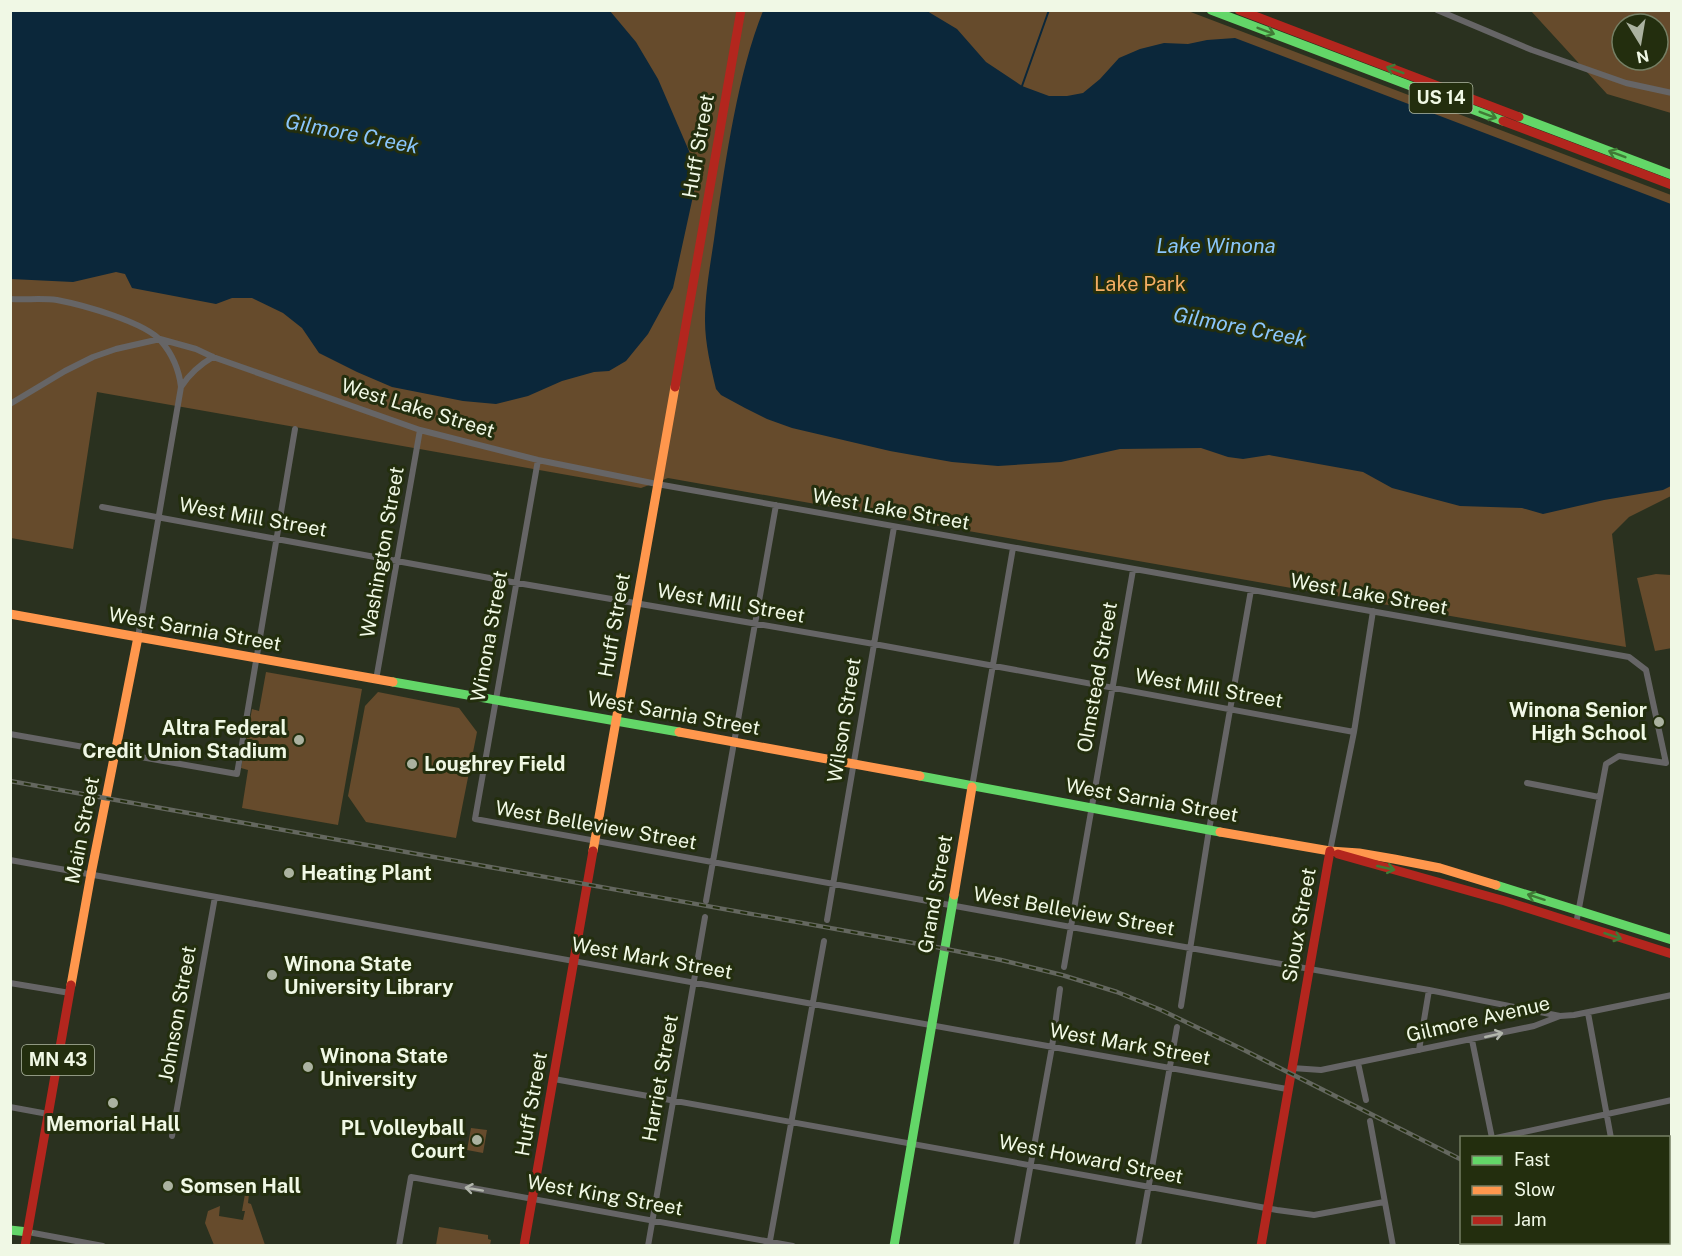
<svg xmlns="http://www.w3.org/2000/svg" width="1682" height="1256" font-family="'Public Sans',sans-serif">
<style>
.green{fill:#664b2c;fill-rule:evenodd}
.water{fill:#0b273a}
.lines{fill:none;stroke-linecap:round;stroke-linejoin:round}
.stream{stroke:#0b273a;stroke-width:2}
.street{stroke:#666566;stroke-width:6}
.fast{stroke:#63d668;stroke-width:9}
.slow{stroke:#ff974d;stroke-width:9}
.jam{stroke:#b3261e;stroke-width:9}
.rail-casing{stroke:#64675f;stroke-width:4.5}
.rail{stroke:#232e0e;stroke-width:2;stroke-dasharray:7;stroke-linecap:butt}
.oneway{stroke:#407a36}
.oneway2{stroke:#b2b6ac}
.poi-dot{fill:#abb2a0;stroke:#232e0e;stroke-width:2}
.labels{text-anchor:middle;stroke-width:6;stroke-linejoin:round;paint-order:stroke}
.shield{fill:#232e0e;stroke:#b2bba4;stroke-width:1.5}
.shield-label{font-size:18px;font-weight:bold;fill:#f0f8e5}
.street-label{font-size:20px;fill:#f0f8e5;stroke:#232e0e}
.park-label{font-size:20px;fill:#f4ad63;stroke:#232e0e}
.poi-label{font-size:20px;font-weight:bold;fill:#f0f8e5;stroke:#232e0e;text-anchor:start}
.water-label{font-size:21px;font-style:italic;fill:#8ac6fc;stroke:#232e0e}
</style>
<rect width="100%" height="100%" fill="#2a311f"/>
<path class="green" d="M10,11H1188L1671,195V496L1629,517L1612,534L1626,647L668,478L641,488L97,392L73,549L11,538Z
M1531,11H1671V113L1607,94ZM1622,24H1658V60H1622Z
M1656,574L1671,575L1672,648L1655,651L1637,578Z
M266,672L362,689L338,825L242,808L248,770L241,768L252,709L259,711Z
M378,692L459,708L477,732L456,838L366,822L348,796L365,706Z
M471,1128L487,1130L483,1153L467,1150Z
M245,1194H249L248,1203L251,1204L265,1245H214L205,1223L208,1211L220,1206L219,1216L243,1220L245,1211H242Z
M439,1227L488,1235V1239L491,1240L490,1245H436Z"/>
<path class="water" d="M10,11H610L636,42L658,79L689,151L695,187L673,288L648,334L626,361L609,371L594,372L562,381L528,396L496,404L463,401L392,387L357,372L319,353L302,328L283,313L252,298H232L216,304L132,288L125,274L116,272L73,282L11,279Z
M763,11H927L957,29L986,62L1022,86L1049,96H1067L1083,93L1100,79L1119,58L1140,49L1164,43L1188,44L1207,40L1235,38L1671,204V486L1663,490L1604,500L1543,514L1522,508L1460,506L1392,488L1363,472L1269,455L1243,459L1228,457L1201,448L1120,449L1061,462L998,466L952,462L890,451L792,428L767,419L745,408L721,395L716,389C711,368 705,343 705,321C705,288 712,257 716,225C726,158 738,73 763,11Z"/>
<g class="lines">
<path class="stream" d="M1022,86L1049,10"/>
<path class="street" d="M1437,10L1532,50L1626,83L1672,93
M10,299C26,300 42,298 57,300C83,305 145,322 161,341C173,355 179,369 181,387L138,637
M181,387C190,373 199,365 213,357
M10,404L65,371L93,357L116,349L160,339L196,349L213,357L420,430L538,460L657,484L1629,657L1646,670L1666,763L1619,756L1606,764L1576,924
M538,460L475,819L1071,927L1429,990L1560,1016L1574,1015L1672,995
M102,507L506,581L874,644L1354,732
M376,680L420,430
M10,734L237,774L295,429
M1527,783L1599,797
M972,787L1013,548
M1330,851L1354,732L1373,611
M10,860L1287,1089
M706,901L776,505
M827,920L894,527
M1064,967L1133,570
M10,983L70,993
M1181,1006L1209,830L1251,590
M1588,1013L1611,1138
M1472,1040L1492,1138
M1419,1050L1429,990
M1358,1063L1366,1100
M1292,1068L1321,1070L1534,1026L1560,1016
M554,1079L1277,1210L1314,1215L1384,1202
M10,1107L48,1114
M1370,1121L1393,1246
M172,1136L215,897
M1496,1138L1672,1100
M1668,1210L1672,1209
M28,1232L103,1246
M399,1246L411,1177L793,1246
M648,1246L705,917
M769,1246L824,941
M1016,1246L1052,1047L1060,989
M1138,1246L1177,1027
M1492,1246L1506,1242"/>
<path class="fast" d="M1211,10L1503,121
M1519,117L1672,175
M393,682L679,732
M920,776L1220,832
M1496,885L1672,940
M10,1230L28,1232
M894,1246L954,895"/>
<path class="slow" d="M10,614L138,637L91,874L71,985
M138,637L393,682
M679,732L920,776
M1220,832L1330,851L1359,853L1394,859L1440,868L1496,885
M593,851L675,387
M954,895L972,787"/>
<path class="jam" d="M1239,10L1519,117
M1503,121L1672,185
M675,387L741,10
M1338,854L1505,901L1672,954
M25,1246L71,985
M524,1246L593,851
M1261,1246L1330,851"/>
<defs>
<path id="rail" d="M10,781L936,947L1001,960L1062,975L1117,992L1161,1010L1240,1048L1462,1160
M1622,1242L1628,1246"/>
</defs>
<use href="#rail" class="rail-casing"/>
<use href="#rail" class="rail"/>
</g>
<defs><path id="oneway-shaft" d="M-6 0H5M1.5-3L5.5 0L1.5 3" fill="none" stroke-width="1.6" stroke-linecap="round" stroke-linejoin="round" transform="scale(1.5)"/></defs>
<g class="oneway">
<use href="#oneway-shaft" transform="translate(1266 31) rotate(21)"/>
<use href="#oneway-shaft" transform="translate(1395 70) rotate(-159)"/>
<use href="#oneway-shaft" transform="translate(1488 115) rotate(21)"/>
<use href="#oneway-shaft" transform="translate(1617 154) rotate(-159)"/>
<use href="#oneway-shaft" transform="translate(1386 868) rotate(13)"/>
<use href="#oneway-shaft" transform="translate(1536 897) rotate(-162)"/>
<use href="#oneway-shaft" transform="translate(1613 936) rotate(19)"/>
</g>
<g class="oneway2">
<use href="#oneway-shaft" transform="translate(1494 1035) rotate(-13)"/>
<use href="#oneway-shaft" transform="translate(474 1189) rotate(-170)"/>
</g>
<g class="poi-dot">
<circle cx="1659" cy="722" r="6"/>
<circle cx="299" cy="740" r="6"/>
<circle cx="412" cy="764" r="6"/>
<circle cx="289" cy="873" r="6"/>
<circle cx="272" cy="975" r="6"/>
<circle cx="308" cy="1067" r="6"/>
<circle cx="113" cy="1103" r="6"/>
<circle cx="477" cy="1140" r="6"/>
<circle cx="168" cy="1186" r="6"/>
</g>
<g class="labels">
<g class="shield">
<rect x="1409.5" y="83" width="63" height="30" rx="4.5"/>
<rect x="22" y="1045" width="72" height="30" rx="4.5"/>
</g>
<g class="shield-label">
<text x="1441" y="104">US 14</text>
<text x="58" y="1066">MN 43</text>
</g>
<g class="street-label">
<text transform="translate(698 146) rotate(-80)" y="7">Huff Street</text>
<text transform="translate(418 408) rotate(17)" y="7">West Lake Street</text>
<text transform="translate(891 509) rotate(10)" y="7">West Lake Street</text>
<text transform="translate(253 517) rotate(10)" y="7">West Mill Street</text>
<text transform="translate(382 552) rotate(-80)" y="7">Washington Street</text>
<text transform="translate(1369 594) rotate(10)" y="7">West Lake Street</text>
<text transform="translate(731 603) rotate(10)" y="7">West Mill Street</text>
<text transform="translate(614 625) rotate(-80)" y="7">Huff Street</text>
<text transform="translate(195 629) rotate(10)" y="7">West Sarnia Street</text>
<text transform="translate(489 636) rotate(-80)" y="7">Winona Street</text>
<text transform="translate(1097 677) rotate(-80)" y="7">Olmstead Street</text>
<text transform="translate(1209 688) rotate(10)" y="7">West Mill Street</text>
<text transform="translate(674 713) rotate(10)" y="7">West Sarnia Street</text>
<text transform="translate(844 720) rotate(-81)" y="7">Wilson Street</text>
<text transform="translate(1152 800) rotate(10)" y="7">West Sarnia Street</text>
<text transform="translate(596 825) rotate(10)" y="7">West Belleview Street</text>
<text transform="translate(82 830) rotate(-79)" y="7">Main Street</text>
<text transform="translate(935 894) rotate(-80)" y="7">Grand Street</text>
<text transform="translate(1074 911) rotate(10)" y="7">West Belleview Street</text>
<text transform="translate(1299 925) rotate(-80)" y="7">Sioux Street</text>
<text transform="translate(652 958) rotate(10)" y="7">West Mark Street</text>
<text transform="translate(177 1014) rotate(-80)" y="7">Johnson Street</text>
<text transform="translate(1478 1019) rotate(-13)" y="7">Gilmore Avenue</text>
<text transform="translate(1130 1044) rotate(10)" y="7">West Mark Street</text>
<text transform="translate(660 1078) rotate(-80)" y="7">Harriet Street</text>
<text transform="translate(531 1104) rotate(-80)" y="7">Huff Street</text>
<text transform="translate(1091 1159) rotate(11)" y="7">West Howard Street</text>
<text transform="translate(605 1195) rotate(10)" y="7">West King Street</text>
</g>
<g class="park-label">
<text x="1140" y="291">Lake Park</text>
</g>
<g class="poi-label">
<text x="1647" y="717" text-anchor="end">Winona Senior<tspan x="1647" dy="23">High School</tspan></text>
<text x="287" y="735" text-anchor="end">Altra Federal<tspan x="287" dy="23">Credit Union Stadium</tspan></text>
<text x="424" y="771">Loughrey Field</text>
<text x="301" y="880">Heating Plant</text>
<text x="284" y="971">Winona State<tspan x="284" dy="23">University Library</tspan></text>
<text x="320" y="1063">Winona State<tspan x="320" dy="23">University</tspan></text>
<text x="113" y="1131" text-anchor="middle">Memorial Hall</text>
<text x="465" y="1135" text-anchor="end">PL Volleyball<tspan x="465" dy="23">Court</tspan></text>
<text x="180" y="1193">Somsen Hall</text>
</g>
<g class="water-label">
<text transform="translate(352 134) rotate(11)" y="7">Gilmore Creek</text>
<text x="1216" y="253">Lake Winona</text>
<text transform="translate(1240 327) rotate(11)" y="7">Gilmore Creek</text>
</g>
</g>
<rect width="1682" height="1256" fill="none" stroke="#f0f8e5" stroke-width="24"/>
<rect x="1460" y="1136" width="210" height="108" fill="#232e0e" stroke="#757f64" stroke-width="1.5"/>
<rect x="1472" y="1156" width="30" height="9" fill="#63d668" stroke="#757f64" stroke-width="1.5"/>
<text x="1514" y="1166" font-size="18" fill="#f0f8e5">Fast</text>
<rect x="1472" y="1186" width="30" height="9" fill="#ff974d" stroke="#757f64" stroke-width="1.5"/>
<text x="1514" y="1196" font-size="18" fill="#f0f8e5">Slow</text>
<rect x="1472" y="1216" width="30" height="9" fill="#b3261e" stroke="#757f64" stroke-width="1.5"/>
<text x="1514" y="1226" font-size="18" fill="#f0f8e5">Jam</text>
<g transform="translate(1640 42) rotate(169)"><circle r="28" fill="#232e0e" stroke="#757f64" stroke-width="1.5"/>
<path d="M0-4.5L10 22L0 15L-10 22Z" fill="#abb2a0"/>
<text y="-9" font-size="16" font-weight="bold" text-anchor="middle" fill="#f0f8e5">N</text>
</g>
</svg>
